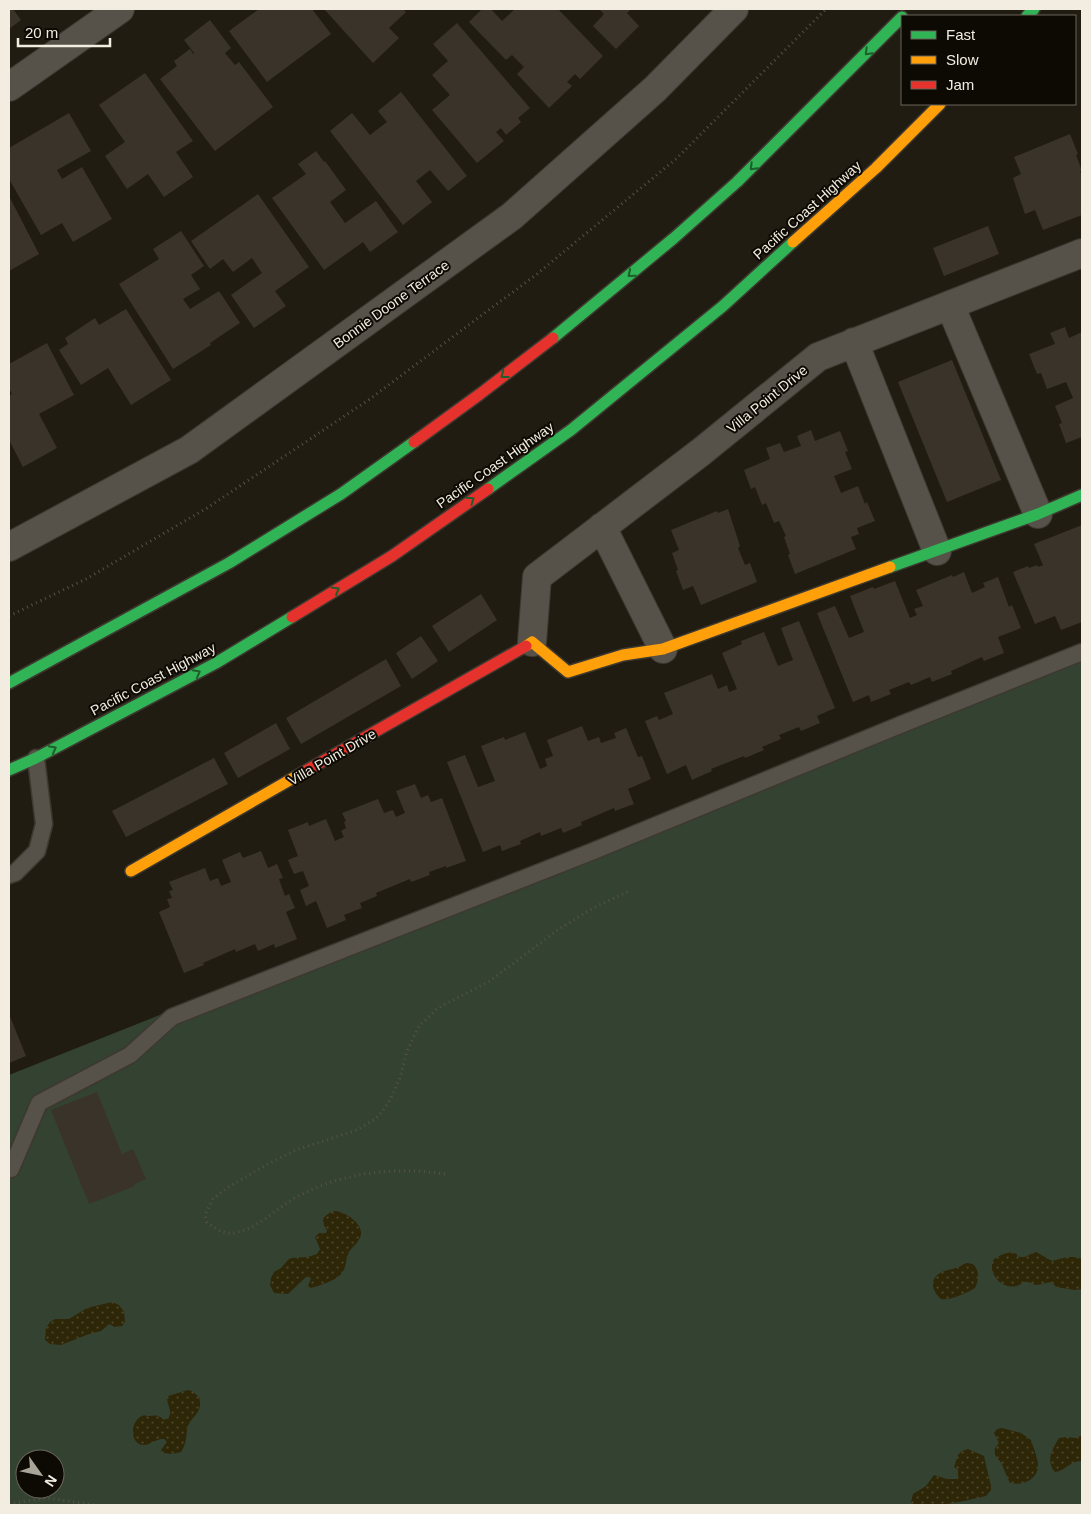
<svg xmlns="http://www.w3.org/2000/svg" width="1091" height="1514" font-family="Arial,sans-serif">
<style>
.grass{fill:#344231;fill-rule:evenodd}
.sand{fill:url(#sand-dots)}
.building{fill:#3a332a}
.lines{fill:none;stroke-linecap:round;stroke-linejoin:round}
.lane-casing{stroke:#3d3931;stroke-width:19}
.street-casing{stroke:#3d3931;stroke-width:30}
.fast-casing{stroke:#3d3931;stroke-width:14}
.slow-casing{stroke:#3d3931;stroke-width:14}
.jam-casing{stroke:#3d3931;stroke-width:14}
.path{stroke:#55524a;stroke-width:3;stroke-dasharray:1 4;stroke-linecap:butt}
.lane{stroke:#56524a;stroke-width:16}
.street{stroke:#56524a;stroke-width:28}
.fast{stroke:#30b455;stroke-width:11}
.slow{stroke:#ff9f0a;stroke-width:11}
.jam{stroke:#e5322d;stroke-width:11}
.oneway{stroke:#1e5e2c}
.labels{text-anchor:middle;stroke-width:4;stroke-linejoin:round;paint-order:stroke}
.street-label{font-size:14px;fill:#f2ede0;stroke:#0d0903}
</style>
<defs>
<pattern id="sand-dots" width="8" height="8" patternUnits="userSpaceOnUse" patternTransform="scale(1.25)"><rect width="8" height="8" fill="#2d2607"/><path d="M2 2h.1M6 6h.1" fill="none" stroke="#4c462b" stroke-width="1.8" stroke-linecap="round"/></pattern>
</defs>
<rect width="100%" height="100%" fill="#211c11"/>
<path class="grass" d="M1082,648V1505H9V1075ZM25,1459H55V1489H25Z"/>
<path class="sand" d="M334,1211C344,1211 363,1223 361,1235C359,1243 351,1247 348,1254C346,1260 346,1268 342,1273C337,1280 319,1286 311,1288L308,1286L311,1278L309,1277H306L288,1294L274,1293L270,1285L271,1278L274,1272L281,1268L289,1259L292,1258L308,1257L317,1254L320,1249L315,1237L319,1233H326L327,1230C319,1220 324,1215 334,1211Z
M1036,1252L1052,1261C1065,1258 1069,1255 1082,1259V1289L1075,1290L1056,1287L1052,1282C1047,1282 1041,1285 1036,1285C1032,1284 1029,1281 1024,1282C1022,1283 1020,1285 1017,1286C1002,1290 986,1273 994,1259C999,1256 1008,1251 1014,1253C1021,1255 1013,1256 1021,1257C1026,1258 1031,1253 1036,1252Z
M967,1263L973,1264C980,1272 979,1279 975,1288C967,1293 949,1301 941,1299C928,1287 931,1274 948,1270C952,1269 953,1269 956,1268C960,1267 963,1264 967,1263Z
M112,1302L119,1305L124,1312L125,1322L122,1326L115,1327L109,1324L101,1331L89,1334L61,1345L50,1344L45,1340L46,1328L50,1322L55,1319H69L87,1308Z
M188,1390L192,1391L199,1397C204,1415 189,1416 187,1430C186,1438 186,1445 181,1452L172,1454L163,1453L161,1450L167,1442L164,1439C156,1438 149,1446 142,1445C129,1442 131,1420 142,1416C145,1415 146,1416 150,1416C157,1415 158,1415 164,1420L169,1417C173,1409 165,1404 168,1396Z
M1002,1428L1021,1433L1031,1440C1033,1446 1039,1461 1038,1467C1037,1480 1022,1486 1010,1483C1007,1477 1006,1474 1003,1467C1001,1458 993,1460 995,1448L999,1443L994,1433L997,1429Z
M1082,1435V1461C1071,1460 1065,1471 1055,1472C1045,1461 1053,1448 1059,1438L1066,1437L1076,1438Z
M968,1449L984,1456L991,1486V1490L986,1496L964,1501L941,1505H913L911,1502L913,1494L926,1486L934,1475L947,1479H958V1470L954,1467L958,1455L962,1451Z"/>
<path class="building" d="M9,9H13L21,20L9,29Z
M259,9H312L331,34L267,82L229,31Z
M324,9H403L406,12L389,28L399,38L373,63Z
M482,9H491L502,21L515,9H558L603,56L580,79L575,74L567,82L572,86L549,108L517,74L524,67L512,55L506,60L469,22Z
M599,9H631L627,13L639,26L616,49L593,26L604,14Z
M210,20L231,48L225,53L235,65L239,62L273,107L215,151L160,79L177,66L174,61L190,49L193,54L194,53L184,40Z
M457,23L530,108L518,118L521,122L506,135L501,128L496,132L504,141L477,163L432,110L450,95L432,75L448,61L433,44Z
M145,73L193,141L176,152L193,177L164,197L148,174L127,189L105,156L125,142L99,105Z
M401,92L467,176L448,191L430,170L416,181L432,202L403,225L330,131L352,113L370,135L387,122L378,111Z
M69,113L91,151L57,170L62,179L82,167L112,219L73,242L62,223L41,235L9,179V148Z
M1070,134L1078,154L1076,155L1082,171H1080L1082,177V215L1043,230L1035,210L1025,214L1013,178L1021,174L1014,157Z
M316,151L324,162L325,161L346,190L330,202L345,223L376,201L398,232L370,252L363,242L324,270L272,198L306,174L298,164Z
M258,194L309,267L275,291L286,306L254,328L231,295L262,273L252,258L233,272L223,259L210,269L191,241Z
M9,196L39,254L9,271Z
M988,226L999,254L944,276L933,248Z
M181,231L204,266L191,275L200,289L183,299L190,309L219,291L240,323L210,343L211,345L173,369L119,284L159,259L153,249Z
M126,309L171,380L131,405L108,368L81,385L59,350L68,344L65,338L95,318L99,325Z
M1065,327L1069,338L1082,332V437L1066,443L1059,424L1062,423L1055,406L1073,398L1066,382L1047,389L1041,373L1037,374L1029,354L1055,344L1050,333Z
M47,343L74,395L39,414L57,448L23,467L9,440V396L12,394L9,388V364Z
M952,360L1001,480L947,502L898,382Z
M811,430L815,441L840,431L848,451L845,452L852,469L834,476L841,493L858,486L865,504L867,502L875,521L857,528L859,534L851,537L856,549L795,574L788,555L790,554L784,537L786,536L779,521L774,523L766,503L762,505L755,487L751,489L744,470L770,459L766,448L780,443L784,452L801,446L797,436Z
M728,509L740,546L738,548L745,565L750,563L757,582L701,605L693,586L683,590L676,571L678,570L672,553L679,550L671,530L717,511L718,513Z
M1082,525V622L1061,630L1055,616L1035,624L1013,572L1028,566L1029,568L1037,565L1038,567L1043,565L1034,544Z
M964,572L972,593L985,587L983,583L998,577L1009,607L1012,605L1021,628L998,637L1004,653L984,661L982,657L951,671L952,674L932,682L930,677L911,685L909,682L889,690L891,694L871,702L869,695L853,702L817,613L835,606L849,638L864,632L850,596L873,587L874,589L895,581L910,618L917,615L914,609L923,606L916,590L952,575L953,577Z
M481,594L497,620L449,652L432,626Z
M799,621L835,708L817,716L820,723L801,731L799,727L779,735L781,739L762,747L764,750L745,758L744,756L711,769L712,771L692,780L686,765L667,774L645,721L657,716L659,720L673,714L664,693L712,674L718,689L727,685L729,692L737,689L722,653L742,644L741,641L764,632L778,666L793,660L781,628Z
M421,636L438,661L412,679L396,653Z
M386,659L401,686L301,744L286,718Z
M276,723L290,749L238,778L224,753Z
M582,726L588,741L599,737L601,743L616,738L614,733L626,728L638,757L642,756L651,779L628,789L634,804L615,811L614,808L581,822L582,825L563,833L561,828L541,836L540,832L520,841L521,844L502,851L500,845L483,852L447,762L465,755L478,787L495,781L481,746L504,737L505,740L525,732L540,769L547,766L545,759L553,756L547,740Z
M214,758L228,784L126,837L112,811Z
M415,784L421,798L428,795L431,802L442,798L466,861L446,868V866L429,872L430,875L411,882L410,879L376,893L377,896L360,903L362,908L344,915L346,920L327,928L316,901L306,906L300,890L309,886L303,871L294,874L288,860L298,856L288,830L308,822L309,826L326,819L335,841L344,837L341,831L346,828L344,822L346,821L342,813L378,799L384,813L393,810L396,817L405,813L396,791Z
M261,851L268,868L277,864L283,878L279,879L285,896L289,894L295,908L286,912L297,939L275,948L274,944L258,951L255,944L236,952L235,949L203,963L204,965L184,973L159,912L170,907L167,899L172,898L169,891L173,890L169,882L205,868L210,881L218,878L221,886L231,882L222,860L240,852L243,858Z
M9,1014L26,1056L9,1063Z
M97,1092L122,1154L133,1149L146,1179L134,1184L135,1186L89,1204L51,1110Z"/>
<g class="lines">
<defs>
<path id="lane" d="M9,875L15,873L37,851L44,824L36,758
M9,1169H11L39,1103L130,1055L172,1017L591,852L900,725L1082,652"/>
<path id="street" d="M9,87L120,9
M950,305L1038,514
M854,342L937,551
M602,527L663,649
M9,547L189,450L512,216L655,89L734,9
M532,642L537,577L701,452L818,357L1082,253"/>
<path id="fast" d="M1027,16L1034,9
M553,338L674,238L737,182L902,17
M488,489L571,430L723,306L793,242
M890,567L1038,514L1082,495
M9,683L229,563L341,494L414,442
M9,770L36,758L216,663L292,617"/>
<path id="slow" d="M793,242L876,168L940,104
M526,646L532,642L568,672L623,655L663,649L890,567
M131,871L302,773"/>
<path id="jam" d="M414,442L480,394L553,338
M292,617L392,556L488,489
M302,773L526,646"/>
</defs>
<use href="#lane" class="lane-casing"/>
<use href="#street" class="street-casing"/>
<use href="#fast" class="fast-casing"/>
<use href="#slow" class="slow-casing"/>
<use href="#jam" class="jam-casing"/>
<path class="path" d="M9,616L86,579L207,508L367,401L537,274L676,159L826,9
M445,1174C393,1166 339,1173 293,1199C275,1210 259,1227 238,1232C226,1236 217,1230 207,1222L205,1215L213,1199L227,1188L266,1165L296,1150L357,1130L375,1119L382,1112L391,1098L400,1078L407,1051L419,1026L438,1008L490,981L559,929L593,908L631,890
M9,1504L47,1498L95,1505"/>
<use href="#lane" class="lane"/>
<use href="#street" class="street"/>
<use href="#fast" class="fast"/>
<use href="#slow" class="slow"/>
<use href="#jam" class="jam"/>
</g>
<defs><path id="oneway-chevron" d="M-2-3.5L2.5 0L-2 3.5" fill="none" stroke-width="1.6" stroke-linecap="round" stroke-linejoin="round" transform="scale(1.25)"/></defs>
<g class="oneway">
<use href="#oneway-chevron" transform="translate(868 52) rotate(135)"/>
<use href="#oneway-chevron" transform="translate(753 167) rotate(135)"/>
<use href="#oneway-chevron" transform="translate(631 274) rotate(140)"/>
<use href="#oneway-chevron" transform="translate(504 375) rotate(142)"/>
<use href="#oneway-chevron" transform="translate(471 500) rotate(-35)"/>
<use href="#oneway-chevron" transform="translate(336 590) rotate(-31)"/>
<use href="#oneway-chevron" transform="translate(197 673) rotate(-28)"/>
<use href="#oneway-chevron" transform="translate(53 749) rotate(-28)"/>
</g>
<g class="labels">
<g class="street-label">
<text transform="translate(807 210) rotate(-42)" y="5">Pacific Coast Highway</text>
<text transform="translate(391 304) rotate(-36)" y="5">Bonnie Doone Terrace</text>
<text transform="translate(767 399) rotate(-39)" y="5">Villa Point Drive</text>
<text transform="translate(495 465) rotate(-35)" y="5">Pacific Coast Highway</text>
<text transform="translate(153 679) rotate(-28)" y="5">Pacific Coast Highway</text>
<text transform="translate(332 757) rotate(-30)" y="5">Villa Point Drive</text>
</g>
</g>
<rect width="1091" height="1514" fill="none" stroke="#f2ede0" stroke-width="20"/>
<rect x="901" y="15" width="175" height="90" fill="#0d0903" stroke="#69645b"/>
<rect x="911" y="31" width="25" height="8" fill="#30b455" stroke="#69645b"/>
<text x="946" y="40" font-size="15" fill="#f2ede0">Fast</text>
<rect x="911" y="56" width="25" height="8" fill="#ff9f0a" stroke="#69645b"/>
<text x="946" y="65" font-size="15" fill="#f2ede0">Slow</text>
<rect x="911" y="81" width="25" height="8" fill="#e5322d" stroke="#69645b"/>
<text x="946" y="90" font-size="15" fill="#f2ede0">Jam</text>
<g transform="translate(40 1474) rotate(123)"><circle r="24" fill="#0d0903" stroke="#69645b"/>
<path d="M0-4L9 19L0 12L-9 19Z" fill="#a9a498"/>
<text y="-8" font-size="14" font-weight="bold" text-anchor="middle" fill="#f2ede0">N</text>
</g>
<path d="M18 38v8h92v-8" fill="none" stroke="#f2ede0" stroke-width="2.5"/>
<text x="25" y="38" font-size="15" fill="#f2ede0" stroke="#0d0903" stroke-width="4" paint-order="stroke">20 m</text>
</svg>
